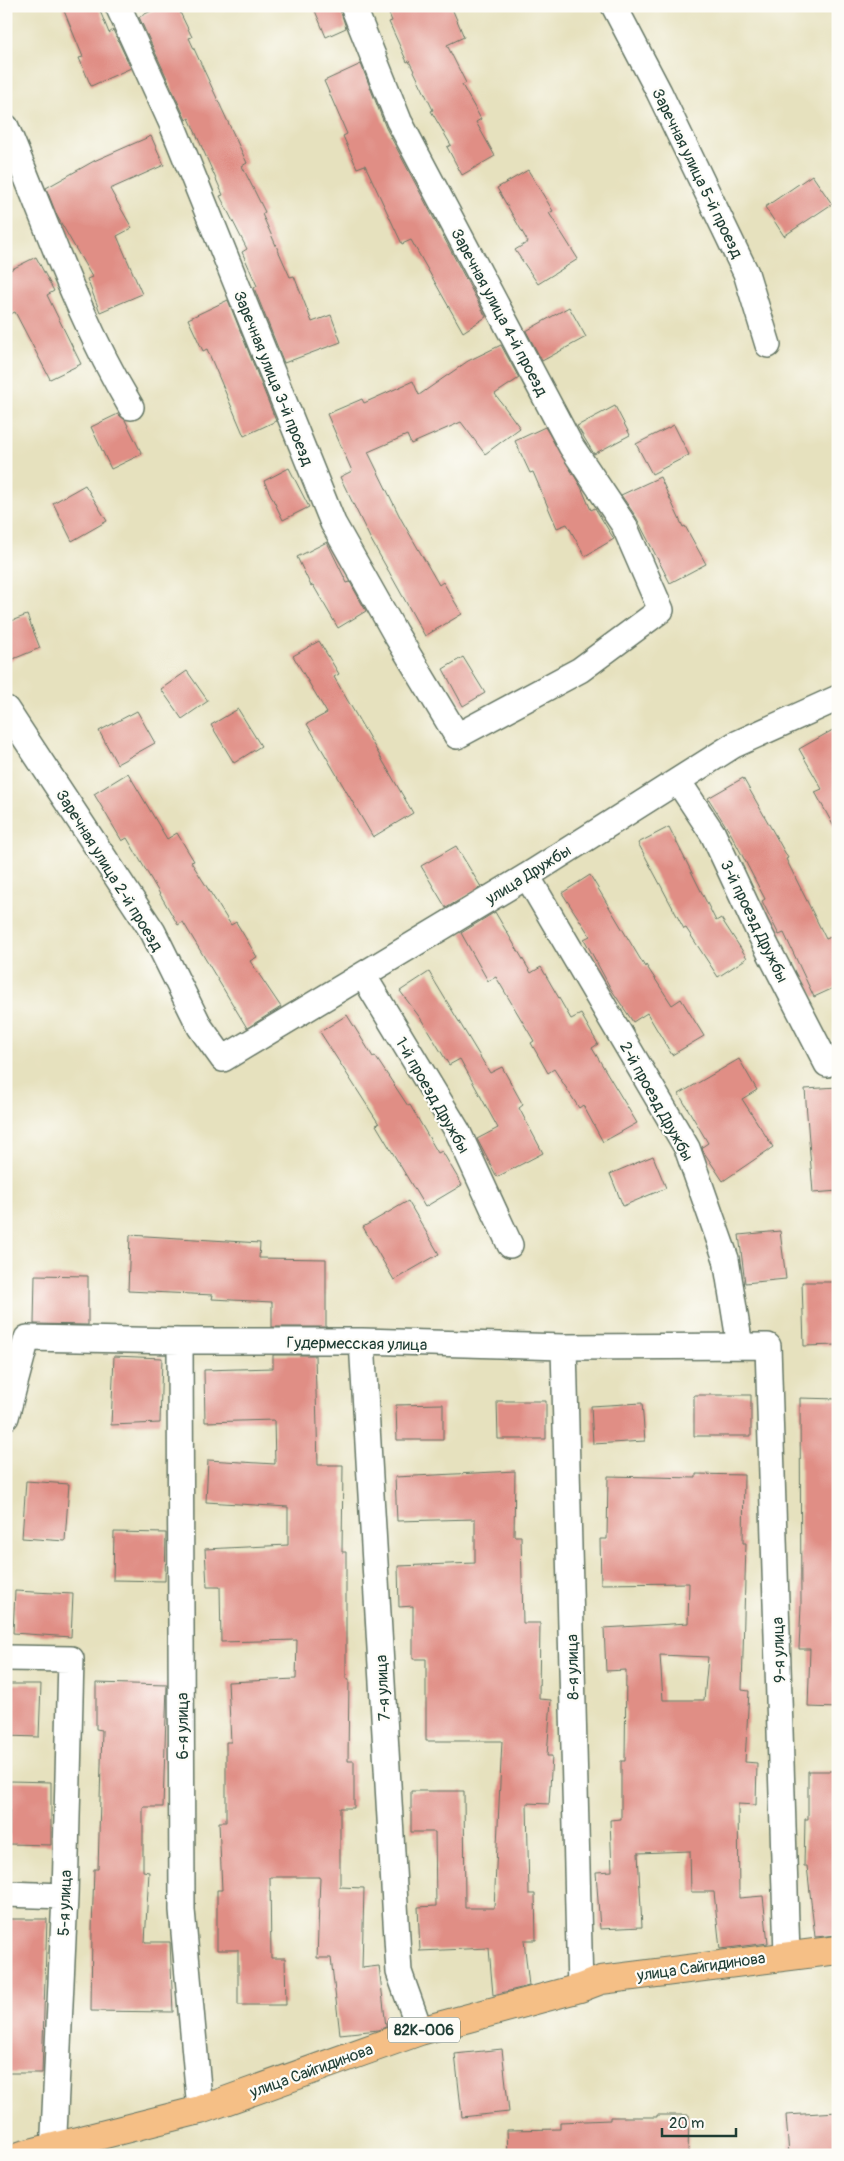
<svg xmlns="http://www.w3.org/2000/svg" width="844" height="2161" font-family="Pangolin,sans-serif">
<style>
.building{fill:#e08e85;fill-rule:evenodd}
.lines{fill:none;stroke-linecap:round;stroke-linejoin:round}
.street-casing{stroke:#657664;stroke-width:28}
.primary-casing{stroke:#657664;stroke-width:30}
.street{stroke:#fff;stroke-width:25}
.primary{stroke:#f5bf86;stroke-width:28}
.labels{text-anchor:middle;stroke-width:4.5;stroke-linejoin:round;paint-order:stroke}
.shield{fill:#fdfcf7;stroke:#62766e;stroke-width:1}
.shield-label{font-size:15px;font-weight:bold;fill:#1f3d34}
.street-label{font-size:16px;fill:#1f3d34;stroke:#fdfcf7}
</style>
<rect width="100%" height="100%" fill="#fdfcf7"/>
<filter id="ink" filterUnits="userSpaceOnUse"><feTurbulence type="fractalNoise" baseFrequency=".02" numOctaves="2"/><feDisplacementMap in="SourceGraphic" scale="10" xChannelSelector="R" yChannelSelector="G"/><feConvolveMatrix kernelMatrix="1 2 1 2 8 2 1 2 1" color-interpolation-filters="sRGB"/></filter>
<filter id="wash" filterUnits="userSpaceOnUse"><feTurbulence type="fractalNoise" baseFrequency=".0096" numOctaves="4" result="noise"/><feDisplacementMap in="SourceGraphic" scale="20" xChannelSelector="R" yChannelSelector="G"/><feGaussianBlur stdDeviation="1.12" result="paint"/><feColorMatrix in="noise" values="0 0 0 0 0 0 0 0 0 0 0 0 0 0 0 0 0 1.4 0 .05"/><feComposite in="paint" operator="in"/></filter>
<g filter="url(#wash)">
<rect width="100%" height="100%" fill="#e6e1be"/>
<g id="blocks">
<path class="building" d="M62,6H98L109,33L113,30L131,68L91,86L79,58L83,57Z
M161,6H177L192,37L189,38L247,163L242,166L265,212L262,214L290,277L294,276L312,322L331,315L341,342L284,363L254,288L257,286L242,252L247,249L220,196L223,195L189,118L186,120L139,17Z
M313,6H339L346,28L326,37Z
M386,6H451L464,37L447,45L466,83L462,85L481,119L476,122L495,156L462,175L447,147L451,145L431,111L433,110L409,61L407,62L389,22L392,21Z
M361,64L386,128L486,317L463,332L411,240L402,244L365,165L357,168L343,136L347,134L324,81Z
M151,136L164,165L110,189L132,228L117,236L142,294L100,312L87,279L92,277L57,216L46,188L94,161Z
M528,170L553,211L549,213L578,259L538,284L515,250L528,242L497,188Z
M812,175L832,204L784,236L765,207Z
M36,257L54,291L47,295L81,364L50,379L15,312L6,316V272Z
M228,300L276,421L244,436L207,349L203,351L188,319Z
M569,307L586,337L542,361L526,331Z
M501,345L519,378L495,394L520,428L485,454L461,422L411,444L407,435L368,452L401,519L439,585L443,582L462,614L425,636L370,538L340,477L352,471L327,414L362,399L364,403L413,381L419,395L468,361Z
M615,406L630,435L594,454L577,426Z
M118,414L125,420L142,454L111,469L91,427Z
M674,425L689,455L652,474L636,444Z
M545,427L581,487L591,510L595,508L614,539L585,556L567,524L557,528L533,472L530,473L515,441Z
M289,468L309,507L283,520L264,481Z
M660,477L683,527L685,526L706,564L670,583L636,517L621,495Z
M85,485L107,521L72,541L53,503Z
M327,542L347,583L350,582L366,611L338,628L313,585L311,586L297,557Z
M27,615L40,648L6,662V623Z
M319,641L339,674L334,677L413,813L373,837L307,724L327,713L293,656Z
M463,657L485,693L463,706L443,669Z
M187,671L208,701L182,719L161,689Z
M238,709L261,746L234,763L211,725Z
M137,711L155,743L117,764L99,731Z
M838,727V834L815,792L822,789L799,749Z
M128,773L167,839L177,833L194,861L191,862L231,925L236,922L257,957L250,961L281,1007L247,1028L183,922L178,925L127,838L122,841L94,794Z
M743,778L788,858L786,859L826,939L838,934V986L814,997L784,933L779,935L762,901L765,899L731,834L708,798Z
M669,827L716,921L721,918L747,958L718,977L686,928L684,929L638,843Z
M456,846L481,887L446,908L421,866Z
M590,875L645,967L646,965L672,1005L681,999L704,1036L672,1055L647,1013L633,1022L611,989L584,939L590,936L562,893Z
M495,912L531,973L541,967L571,1019L581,1014L598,1044L592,1048L637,1123L603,1142L583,1105L579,1108L554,1069L548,1073L531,1043L534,1041L496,977L488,981L461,933Z
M429,972L490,1073L502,1067L523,1105L519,1108L543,1153L497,1177L477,1139L498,1128L460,1059L449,1065L421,1019L400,991Z
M347,1015L373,1057L375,1056L408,1106L410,1105L438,1153L442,1151L462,1185L425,1207L376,1125L379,1124L320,1032Z
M739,1059L757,1090L742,1099L773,1147L723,1181L703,1151L702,1147L708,1143L679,1094Z
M838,1087V1191L813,1193L805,1089Z
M653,1156L666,1188L623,1206L610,1174Z
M408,1201L439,1254L394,1280L363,1227Z
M780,1231L786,1279L745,1283L739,1235Z
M130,1235L260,1243L259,1258L326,1259V1327H272V1302L212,1299L213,1295L128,1291Z
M35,1275L88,1276V1325L34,1324Z
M802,1282H838V1345L804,1346Z
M273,1355H315L318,1465H343L342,1552H346V1679H349L348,1761H354V1808H340V1887L364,1888L362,1968L379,1966L386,2027L378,2030L340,2034L331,1958H317L320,1877H270L271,1958H285L286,2005H238V1950H217V1890H222L219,1822H226V1742H231L228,1682L296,1679L297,1640L221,1642L220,1587H207L205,1549L288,1545V1507L206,1502L208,1460L275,1464L274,1420L205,1422L204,1370L273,1368Z
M114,1356L162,1358L160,1423L111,1425Z
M694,1395H751V1436H694Z
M800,1398L838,1399V1708L808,1707L810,1649H799L801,1606Z
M497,1401H546V1439H498Z
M642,1403L645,1441L593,1444L591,1406Z
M443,1404V1440H397L396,1405Z
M515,1471L514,1536H521L523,1623H540L539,1699L551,1700L547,1756H552L549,1804L527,1803L529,1894H535L536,1940H524L529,1986L493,1995L489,1948L420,1951L418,1907L436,1906L435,1832H411V1791H464L465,1908H494L502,1741H426V1659H413V1606L399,1607L398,1566L475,1563V1519L397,1521L395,1477Z
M696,1474L744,1475L743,1543H746L742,1690L749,1691L745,1762L757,1763L756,1805L738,1804L739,1898L763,1896L768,1943L720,1949L714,1892H691L690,1851L638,1853L642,1927L600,1929L596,1872L612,1871L610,1820L621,1819V1761H625L626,1670L606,1671L604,1628L688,1623L689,1583L601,1584L600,1539H607L608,1476L696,1478ZM660,1655L708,1657L704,1700H663Z
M26,1481L69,1484L65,1541L22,1538Z
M114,1532L166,1533L165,1581L113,1580Z
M15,1591L73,1594L71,1637L13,1633Z
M96,1683L167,1685L163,1807H143V1871L149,1872L145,1942H170L173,2012L91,2011L92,1930L94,1869H98L102,1730L96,1729Z
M6,1684H41L39,1737L6,1736Z
M808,1771H838V1935L815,1937L807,1866H804L805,1819H808Z
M10,1781L51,1782V1845L9,1844Z
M6,1919H47L42,2073H6Z
M502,2049L509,2112L462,2117L455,2054Z
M838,2112V2155H789L786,2115Z
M657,2115H689L688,2155H508L507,2130L560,2129V2122L610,2120V2117H657Z"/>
</g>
</g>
<g filter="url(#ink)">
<use href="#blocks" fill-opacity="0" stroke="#657664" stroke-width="1"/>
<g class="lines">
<defs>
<path id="street" d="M118,6L172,124L333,523L395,633L457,736L580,670L661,610L624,525L571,446L399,121L353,6
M614,6L659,92L746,273L768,345
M6,127C46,222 78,318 131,407
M6,709L153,932L200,1027L223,1059L527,876L734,745L838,698
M678,781L713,834L757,928L827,1064
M527,876L687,1148L726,1259L740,1346
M363,975L458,1132L510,1245
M180,1341L182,1910L200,2110
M362,1341L399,1972L420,2031
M564,1347L580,1988
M6,1417L27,1338L180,1341H362L564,1347L768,1346L787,1955
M6,1658L71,1659L65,1896L53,2155
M6,1894L65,1896"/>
<path id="primary" d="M22,2155L200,2110L420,2031L580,1988L601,1980L838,1950"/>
</defs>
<use href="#street" class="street-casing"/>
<use href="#primary" class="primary-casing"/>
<use href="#street" class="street"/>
<use href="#primary" class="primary"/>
</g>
</g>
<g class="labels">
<rect class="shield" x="388" y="2017.5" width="72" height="25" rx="4"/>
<g class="shield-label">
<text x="424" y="2035">82К-006</text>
</g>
<g class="street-label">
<text transform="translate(698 173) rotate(64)" y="6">Заречная улица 5-й проезд</text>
<text transform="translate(500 312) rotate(62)" y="6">Заречная улица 4-й проезд</text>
<text transform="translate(274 378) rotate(68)" y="6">Заречная улица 3-й проезд</text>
<text transform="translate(110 870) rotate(58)" y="6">Заречная улица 2-й проезд</text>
<text transform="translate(528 874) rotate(-32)" y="6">улица Дружбы</text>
<text transform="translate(755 921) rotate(64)" y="6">3-й проезд Дружбы</text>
<text transform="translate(433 1095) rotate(60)" y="6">1-й проезд Дружбы</text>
<text transform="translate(657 1101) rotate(61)" y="6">2-й проезд Дружбы</text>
<text transform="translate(357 1343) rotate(1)" y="6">Гудермесская улица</text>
<text transform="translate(778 1650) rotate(-92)" y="6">9-я улица</text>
<text transform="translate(572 1667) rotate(-91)" y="6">8-я улица</text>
<text transform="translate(382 1688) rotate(-93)" y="6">7-я улица</text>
<text transform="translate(182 1726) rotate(-90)" y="6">6-я улица</text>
<text transform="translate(64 1903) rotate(-88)" y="6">5-я улица</text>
<text transform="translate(701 1966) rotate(-8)" y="6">улица Сайгидинова</text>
<text transform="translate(311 2070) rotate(-20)" y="6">улица Сайгидинова</text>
</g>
</g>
<rect width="844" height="2161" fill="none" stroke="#fdfcf7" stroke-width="25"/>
<path d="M662 2128v8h74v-8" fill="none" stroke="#1f3d34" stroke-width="2.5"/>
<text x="669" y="2128" font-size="15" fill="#1f3d34" stroke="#fdfcf7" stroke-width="4" paint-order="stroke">20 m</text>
</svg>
